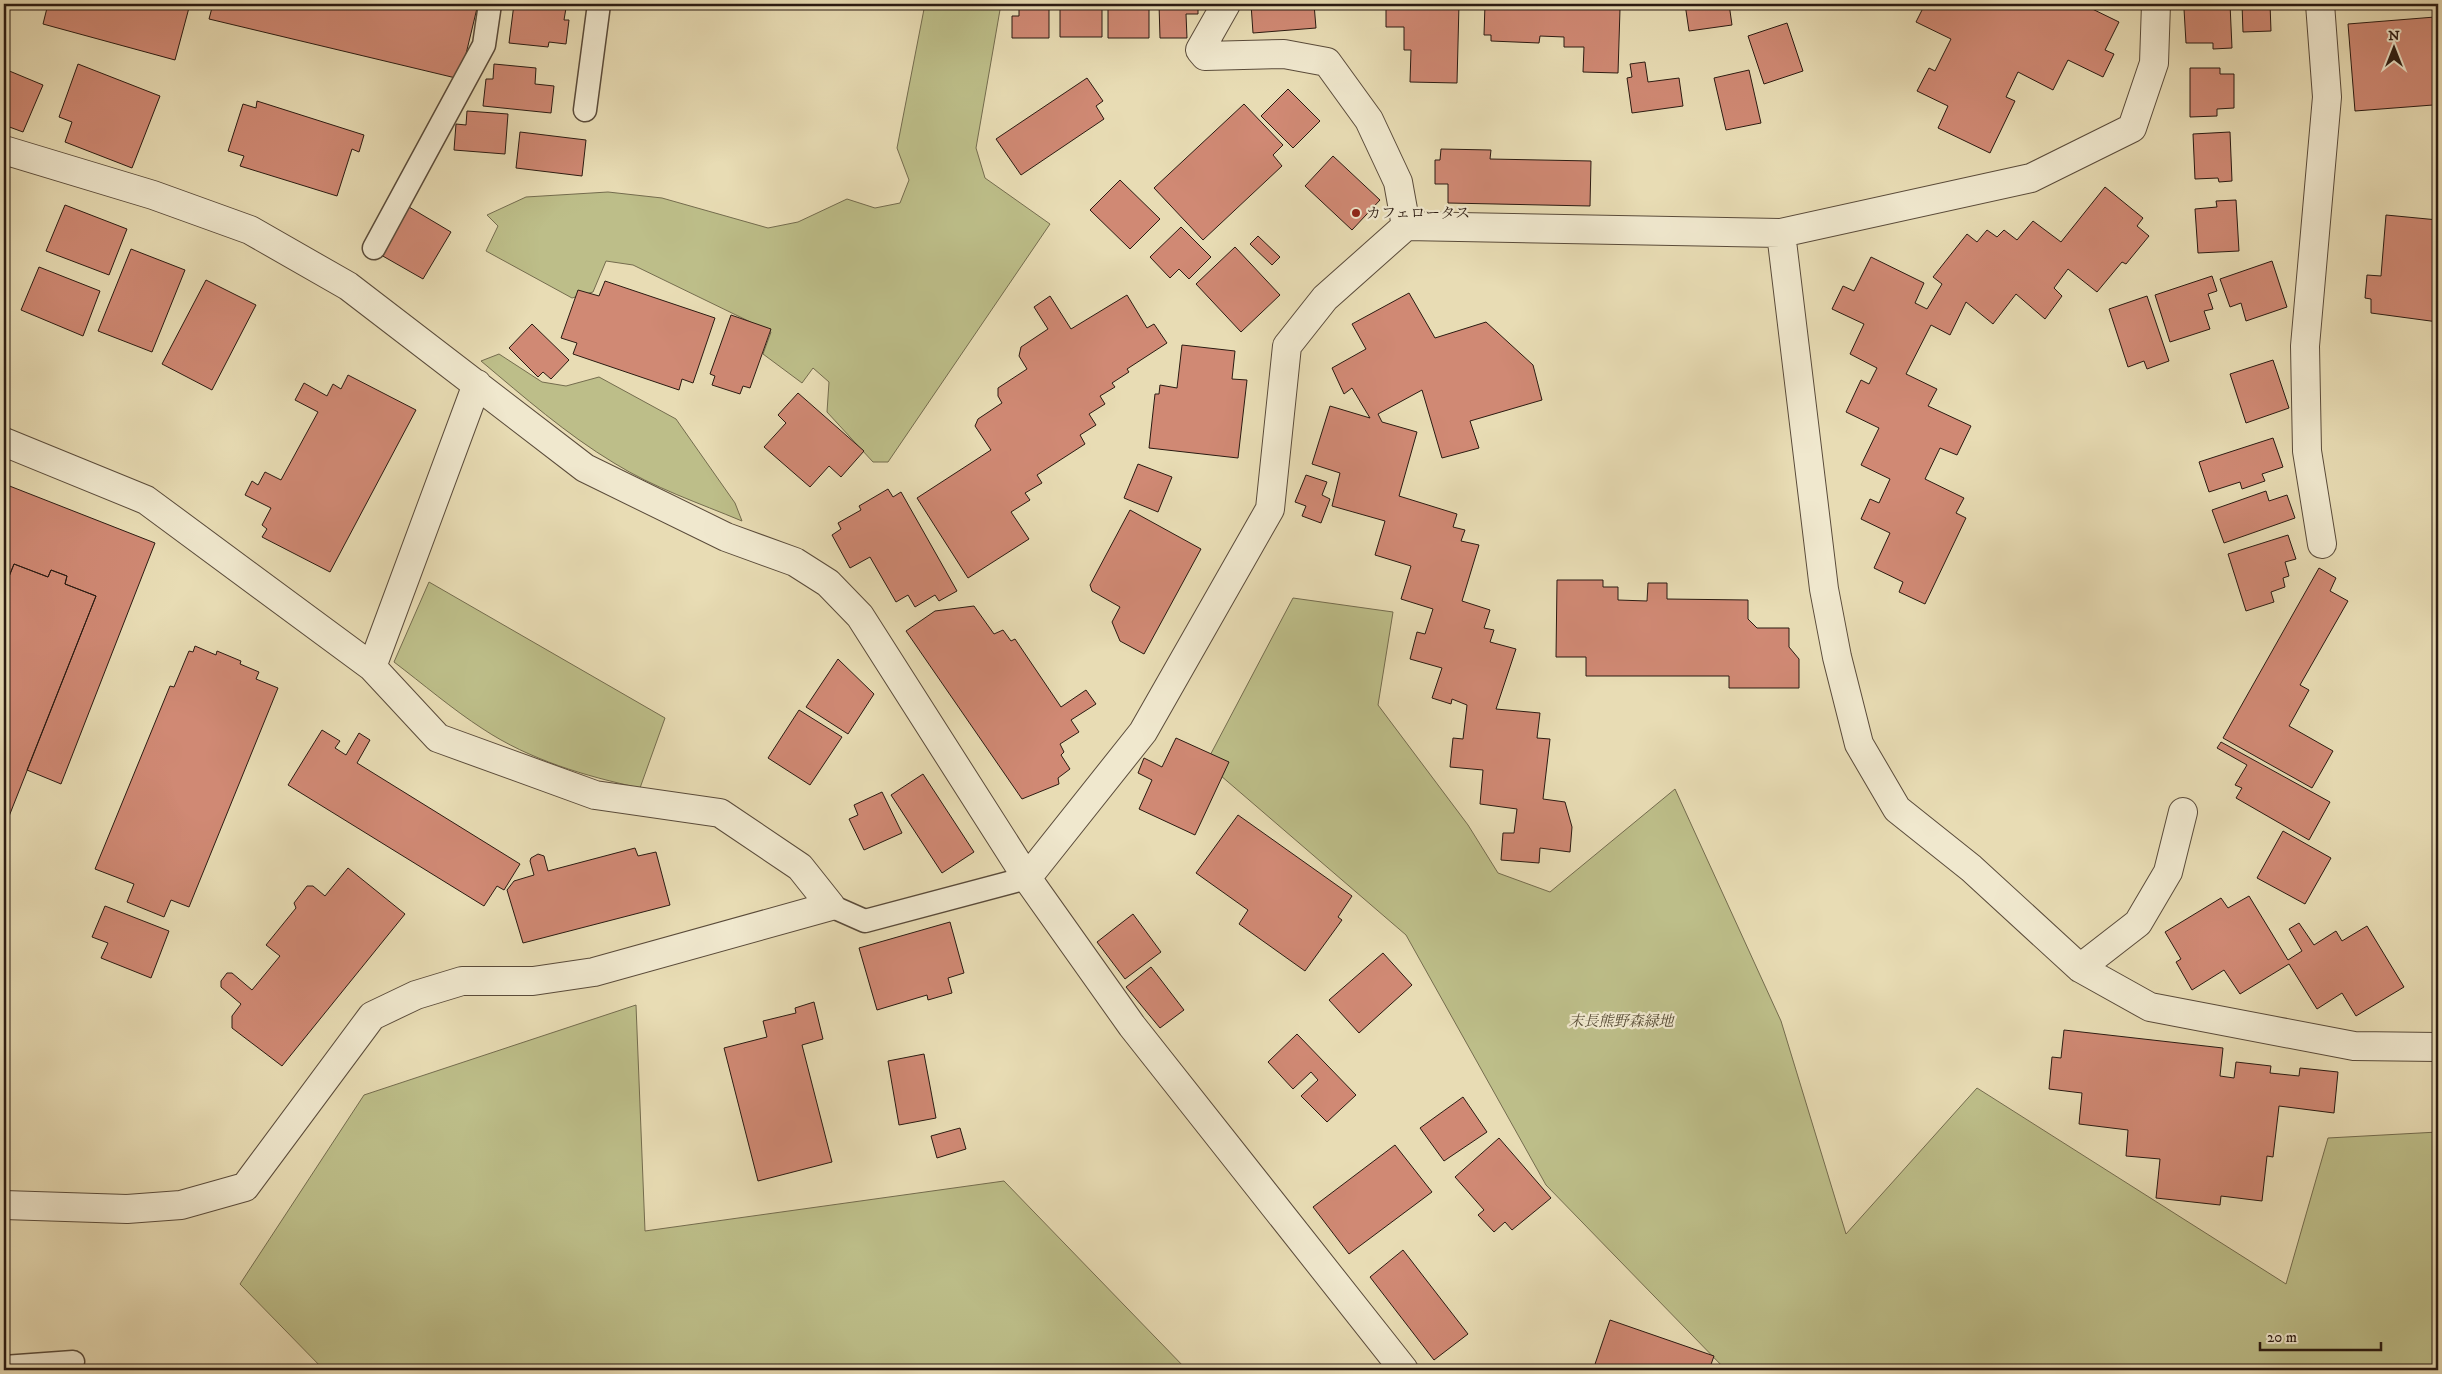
<svg xmlns="http://www.w3.org/2000/svg" width="2442" height="1374" font-family="'IM FELL DW Pica','Noto Serif JP',serif">
<style>
.green{fill:#bdbe89;stroke:#746c4e}
.building{fill:#d08974;stroke:#2b1b12}
.lines{fill:none;stroke-linecap:round;stroke-linejoin:round}
.service-casing{stroke:#5a4b3a;stroke-width:25}
.minor-casing{stroke:#5a4b3a;stroke-width:30}
.service{stroke:#f0e8ce;stroke-width:22}
.minor{stroke:#f0e8ce;stroke-width:28}
.poi-dot{fill:#8f2418;stroke:#f0e8ce;stroke-width:2}
.labels{text-anchor:middle;stroke-width:4.5;stroke-linejoin:round;paint-order:stroke}
.poi-label{font-size:15px;fill:#2b1b12;stroke:#f0e8ce;text-anchor:start}
.park-label{font-size:15px;font-style:italic;fill:#574c36;stroke:#f0e8ce}
</style>
<rect width="100%" height="100%" fill="#e8dcb4"/>
<filter id="stains"><feTurbulence type="fractalNoise" baseFrequency=".004" numOctaves="4"/><feColorMatrix values="0 0 0 0 .2 0 0 0 0 .09 0 0 0 0 .02 0 0 0 .5 -.17"/></filter>
<radialGradient id="worn" r=".72"><stop offset=".6" stop-color="#630" stop-opacity="0"/><stop offset="1" stop-color="#630" stop-opacity=".3"/></radialGradient>
<path class="green" d="M925,4H1001L976,148L985,178L1050,224L888,462H873L827,412L829,382L813,368L802,383L763,354L771,332L633,265L606,261L593,292L572,298L486,251L498,226L487,215L526,197L608,192L662,198L768,228L798,222L847,199L875,208L900,203L909,180L897,148Z
M499,354L542,382L566,386L599,377L676,419L735,503L742,521C699,503 654,488 614,463C566,434 524,397 481,361Z
M429,582L665,718L640,788C585,776 530,760 483,729C452,709 423,684 394,662Z
M1293,598L1393,612L1378,705L1468,825L1498,873L1550,892L1675,789L1781,1021L1846,1234L1977,1088L2286,1284L2328,1138L2438,1132V1370H1726L1546,1185L1406,935L1206,763Z
M636,1005L645,1231L1004,1181L1187,1370H324L240,1284L364,1095Z"/>
<path class="building" d="M48,4H190L175,60L43,24Z
M213,4H478L460,79L209,19Z
M514,4L566,8L564,20H569L566,44L549,42L548,47L509,43Z
M1019,4H1041V6H1049V38H1012V16H1019Z
M1071,4H1102V37H1060V6H1071Z
M1123,4H1149V38H1108V9L1123,8Z
M1159,4H1198V14H1186L1187,38H1160Z
M1251,4H1314L1316,28L1253,33Z
M1360,4H1459L1457,83L1410,82L1411,50H1404V27H1386V6H1360Z
M1485,4H1614V9H1620L1618,73L1583,72L1584,47H1564V37L1540,36L1539,43L1491,41V35H1484Z
M1685,4H1729L1732,25L1689,31Z
M1925,4H2082L2119,22L2105,50L2114,54L2103,77L2068,60L2053,90L2018,72L2006,97L2015,101L1990,153L1938,128L1948,106L1917,91L1929,68L1935,71L1951,39L1916,22Z
M2209,4H2230L2232,48L2213,49V43H2186L2184,9L2209,8Z
M2242,4H2288H2270L2271,31L2243,32Z
M2435,17L2436,32H2438V114H2433V105L2355,111L2348,24Z
M1787,23L1803,71L1764,84L1748,36Z
M1645,62L1648,82L1679,78L1683,106L1632,113L1627,78L1632,77L1630,64Z
M78,64L160,96L132,168L65,142L72,122L59,117Z
M494,64L536,68L535,84L554,86L551,113L483,106L486,79H493Z
M2190,68H2220V74H2234V108L2217,109V116L2190,117Z
M7,70L43,85L23,132L4,125V77Z
M1749,70L1761,123L1726,130L1714,78Z
M1087,78L1103,101L1096,106L1104,119L1021,175L996,139Z
M1288,89L1320,121L1293,148L1261,116Z
M257,101L364,135L359,152L352,149L337,196L240,166L244,156L228,151L243,104L256,108Z
M1244,104L1283,145L1273,155L1282,166L1203,240L1154,188Z
M467,111L508,114L505,154L454,150L456,124L466,125Z
M520,132L586,140L582,176L516,168Z
M2230,132L2232,181L2219,182L2218,178L2195,179L2193,134Z
M1441,149L1491,150L1490,159L1591,161L1590,206L1448,203V184H1435V160H1440Z
M1333,156L1380,200L1352,230L1305,186Z
M1120,180L1160,219L1130,249L1090,210Z
M2105,187L2143,218L2137,226L2149,236L2126,264L2122,262L2097,292L2068,269L2054,288L2062,296L2045,319L2016,294L1993,324L1966,302L1950,335L1931,325L1906,374L1937,389L1928,406L1971,426L1957,455L1940,448L1925,479L1964,498L1956,513L1966,518L1925,604L1899,592L1903,582L1874,568L1890,533L1861,519L1870,499L1879,503L1890,479L1861,465L1879,428L1846,412L1861,380L1869,384L1877,368L1850,354L1864,324L1832,309L1843,286L1854,291L1871,257L1924,283L1915,303L1927,309L1942,284L1933,277L1967,234L1977,242L1987,230L1997,237L2004,230L2017,240L2033,221L2061,242Z
M2236,200L2239,251L2198,253L2195,209L2217,207L2216,201Z
M65,205L127,229L109,275L46,251Z
M409,207L451,232L423,279L381,255Z
M2386,215L2438,220V322L2371,313V299L2365,298L2367,275L2381,276Z
M1181,227L1211,257L1189,279L1179,269L1170,278L1150,257Z
M1258,236L1280,257L1272,265L1250,244Z
M1235,247L1280,295L1241,332L1196,284Z
M131,249L185,270L152,352L98,331Z
M2272,261L2287,307L2246,321L2241,303L2230,307L2220,279Z
M39,267L100,291L83,336L21,310Z
M2212,276L2217,291L2208,294L2213,309L2204,311L2210,329L2170,342L2155,295Z
M206,280L256,305L212,390L162,364Z
M605,281L715,318L693,383L682,379L679,390L573,354L577,343L561,338L578,290L599,296Z
M1409,293L1435,338L1486,322L1533,365L1542,400L1470,421L1479,448L1442,458L1422,390L1378,414L1382,422L1417,432L1399,496L1457,514L1453,527L1465,530L1461,541L1479,545L1462,601L1490,610L1484,628L1494,630L1490,642L1516,649L1496,709L1540,713L1537,738L1550,739L1543,799L1565,802L1572,827L1570,852L1540,848L1539,863L1501,860L1503,833H1514L1517,809L1480,804L1483,770L1450,767L1453,738L1463,739L1467,705L1452,699L1451,704L1432,698L1442,668L1410,659L1417,632L1425,634L1433,609L1401,599L1411,566L1375,555L1385,521L1332,506L1340,473L1312,464L1330,406L1370,418L1352,388L1344,394L1332,368L1366,349L1352,324Z
M1127,295L1147,328L1154,324L1167,343L1127,369L1129,372L1112,383L1115,387L1100,396L1105,404L1089,414L1096,425L1080,435L1085,444L1037,475L1042,483L1025,493L1030,500L1011,512L1029,539L968,578L917,498L991,450L975,426L978,419L1002,403L998,396V388L1027,369L1019,356L1021,347L1048,329L1034,307L1050,296L1071,329Z
M2147,296L2169,361L2147,369L2144,361L2128,367L2109,309Z
M731,315L771,329L750,388L743,386L740,394L712,385L715,376L710,374Z
M532,324L569,360L551,379L543,372L538,377L509,348Z
M1182,345L1235,351L1232,379L1247,380L1238,458L1149,448L1155,394H1159L1160,385L1177,388Z
M2273,360L2289,408L2246,423L2230,374Z
M348,375L416,410L330,572L262,537L267,529L262,525L271,508L245,495L252,481L258,485L265,472L281,480L318,412L295,400L304,383L327,396L333,384L341,389Z
M798,393L864,451L841,477L829,466L810,487L764,447L786,423L778,415Z
M2273,438L2283,467L2262,474L2265,481L2242,489L2240,482L2209,492L2199,462Z
M1138,464L1172,477L1158,512L1124,498Z
M1306,475L1327,482L1322,495L1330,499L1321,523L1302,516L1306,506L1295,502Z
M7,485L155,543L61,784L27,770L96,596L65,584L67,576L51,570L48,577L14,564L4,589V492Z
M888,489L893,497L901,492L957,591L939,601L935,595L915,607L908,595L896,602L870,557L850,568L832,535L841,529L838,523L861,510L859,506Z
M2266,491L2269,501L2287,495L2295,518L2224,543L2212,510Z
M1130,510L1201,549L1144,654L1120,641L1112,622L1120,607L1092,591L1090,585Z
M2288,535L2296,559L2285,562L2289,576L2283,578L2285,587L2271,592L2274,602L2246,611L2228,554Z
M14,564L48,577L51,570L67,576L65,584L96,596L4,829V589Z
M2319,568L2336,578L2330,591L2348,601L2300,685L2309,690L2289,726L2333,751L2312,788L2223,738Z
M1557,580H1603V587H1618V600L1647,601L1648,583H1667V599L1748,600V619L1757,628H1789V647L1799,659V688H1729V676H1586V657H1556Z
M974,606L994,634L1003,630L1011,641L1015,639L1061,707L1086,690L1096,704L1071,720L1079,732L1060,744L1064,752L1061,755L1070,769L1058,778L1059,784L1022,799L906,631L935,611Z
M195,646L216,655L217,651L241,661L240,664L259,672L256,679L278,688L189,907L171,900L164,917L127,902L134,884L95,869L170,686L174,687L189,651L193,652Z
M838,659L874,694L848,734L806,707Z
M799,710L842,737L810,785L768,758Z
M322,730L340,741L335,748L346,755L359,733L370,740L357,763L520,864L504,890L497,886L484,906L288,785Z
M1176,738L1229,762L1195,835L1139,809L1152,780L1138,773L1144,758L1162,767Z
M2221,742L2330,802L2309,840L2236,798L2242,788L2235,785L2247,765L2217,748Z
M923,774L974,852L942,873L891,795Z
M882,792L902,833L864,850L849,819L858,815L854,805Z
M1238,815L1352,896L1338,917L1342,920L1305,971L1239,924L1248,910L1196,873Z
M2283,831L2331,858L2305,904L2257,878Z
M635,848L638,856L656,852L670,905L523,943L507,890L514,881L534,875L530,861L531,858L538,854L544,856L548,871Z
M348,868L405,914L282,1066L232,1028V1016L241,1004L221,987V981L227,973H232L252,990L280,956L266,945L296,908L294,903L307,886H313L325,896Z
M2249,896L2288,960L2302,951L2289,929L2299,923L2314,945L2336,931L2342,941L2367,926L2404,987L2356,1016L2342,993L2317,1009L2289,964L2240,994L2224,970L2192,990L2176,962L2181,959L2165,932L2221,898L2228,908Z
M105,906L169,931L151,978L101,958L108,943L92,937Z
M1133,914L1161,952L1125,979L1097,942Z
M950,922L964,973L948,978L952,993L928,1000L927,995L877,1010L859,948Z
M1383,953L1412,985L1359,1033L1329,1000Z
M1151,967L1184,1010L1160,1028L1126,987Z
M814,1002L823,1039L802,1045L832,1162L758,1181L724,1048L767,1037L763,1021L796,1013L795,1008Z
M2064,1030L2223,1048L2220,1076L2234,1078L2236,1062L2271,1066L2270,1073L2299,1076L2300,1068L2338,1072L2334,1113L2279,1106L2273,1157L2267,1156L2262,1201L2221,1196L2220,1205L2156,1198L2160,1159L2126,1156L2128,1130L2079,1124L2082,1093L2049,1089L2052,1057L2061,1058Z
M1297,1034L1356,1095L1327,1122L1301,1096L1318,1080L1311,1072L1293,1089L1268,1062Z
M924,1054L936,1118L899,1125L888,1061Z
M1463,1097L1487,1132L1444,1161L1420,1128Z
M960,1128L966,1149L937,1158L931,1136Z
M1499,1138L1551,1198L1512,1230L1505,1222L1494,1232L1478,1215L1484,1210L1455,1177Z
M1395,1145L1432,1192L1349,1254L1313,1207Z
M1403,1250L1468,1334L1434,1360L1370,1277Z
M1610,1320L1714,1356L1709,1370H1593Z"/>
<g class="lines">
<defs>
<path id="service" d="M585,110L599,4
M374,248L484,45L490,4
M831,906L865,921L1027,878
M4,1367L73,1362"/>
<path id="minor" d="M1226,4L1200,50L1205,56L1284,54L1327,62L1369,120L1398,182L1406,226
M2320,4L2327,97L2305,346L2307,451L2322,544
M4,150L153,195L250,230L348,286L585,468L726,537L795,562L828,583L860,616L1027,878L1132,1026L1404,1370
M1781,233L1824,589L1837,657L1859,744L1897,809L1971,868L2080,968L2150,1007L2354,1046L2438,1047
M4,442L146,500L372,667L438,738L595,795L720,813L800,867L831,906L594,972L533,981H462L416,995L372,1016L245,1187L181,1205L127,1209L4,1205
M372,667L477,384
M1027,878L1143,732L1270,509L1287,346L1325,298L1406,226L1781,233L2031,178L2132,128L2154,63L2156,4
M2080,968L2138,923L2168,872L2183,812"/>
</defs>
<use href="#service" class="service-casing"/>
<use href="#minor" class="minor-casing"/>
<use href="#service" class="service"/>
<use href="#minor" class="minor"/>
</g>
<circle class="poi-dot" cx="1356" cy="213" r="5"/>
<g class="labels">
<g class="poi-label">
<text x="1366" y="218">カフェロータス</text>
</g>
<g class="park-label">
<text x="1621" y="1026">末長熊野森緑地</text>
</g>
</g>
<rect width="2442" height="1374" fill="none" stroke="#e8dcb4" stroke-width="20"/>
<rect x="5" y="5" width="2432" height="1364" fill="none" stroke="#2b1b12" stroke-width="2.5"/>
<rect x="10" y="10" width="2422" height="1354" fill="none" stroke="#2b1b12"/>
<g transform="translate(2394 48)" stroke="#f0e8ce" stroke-width="4" paint-order="stroke">
<path d="M0-4L9 19L0 12L-9 19Z" fill="#2b1b12"/>
<text y="-8" font-size="14" font-weight="bold" text-anchor="middle" fill="#2b1b12">N</text>
</g>
<path d="M2260 1342v8h121v-8" fill="none" stroke="#2b1b12" stroke-width="2.5"/>
<text x="2267" y="1342" font-size="15" fill="#2b1b12" stroke="#f0e8ce" stroke-width="4" paint-order="stroke">20 m</text>
<rect width="100%" height="100%" filter="url(#stains)"/>
<rect width="100%" height="100%" fill="url(#worn)"/>
</svg>
